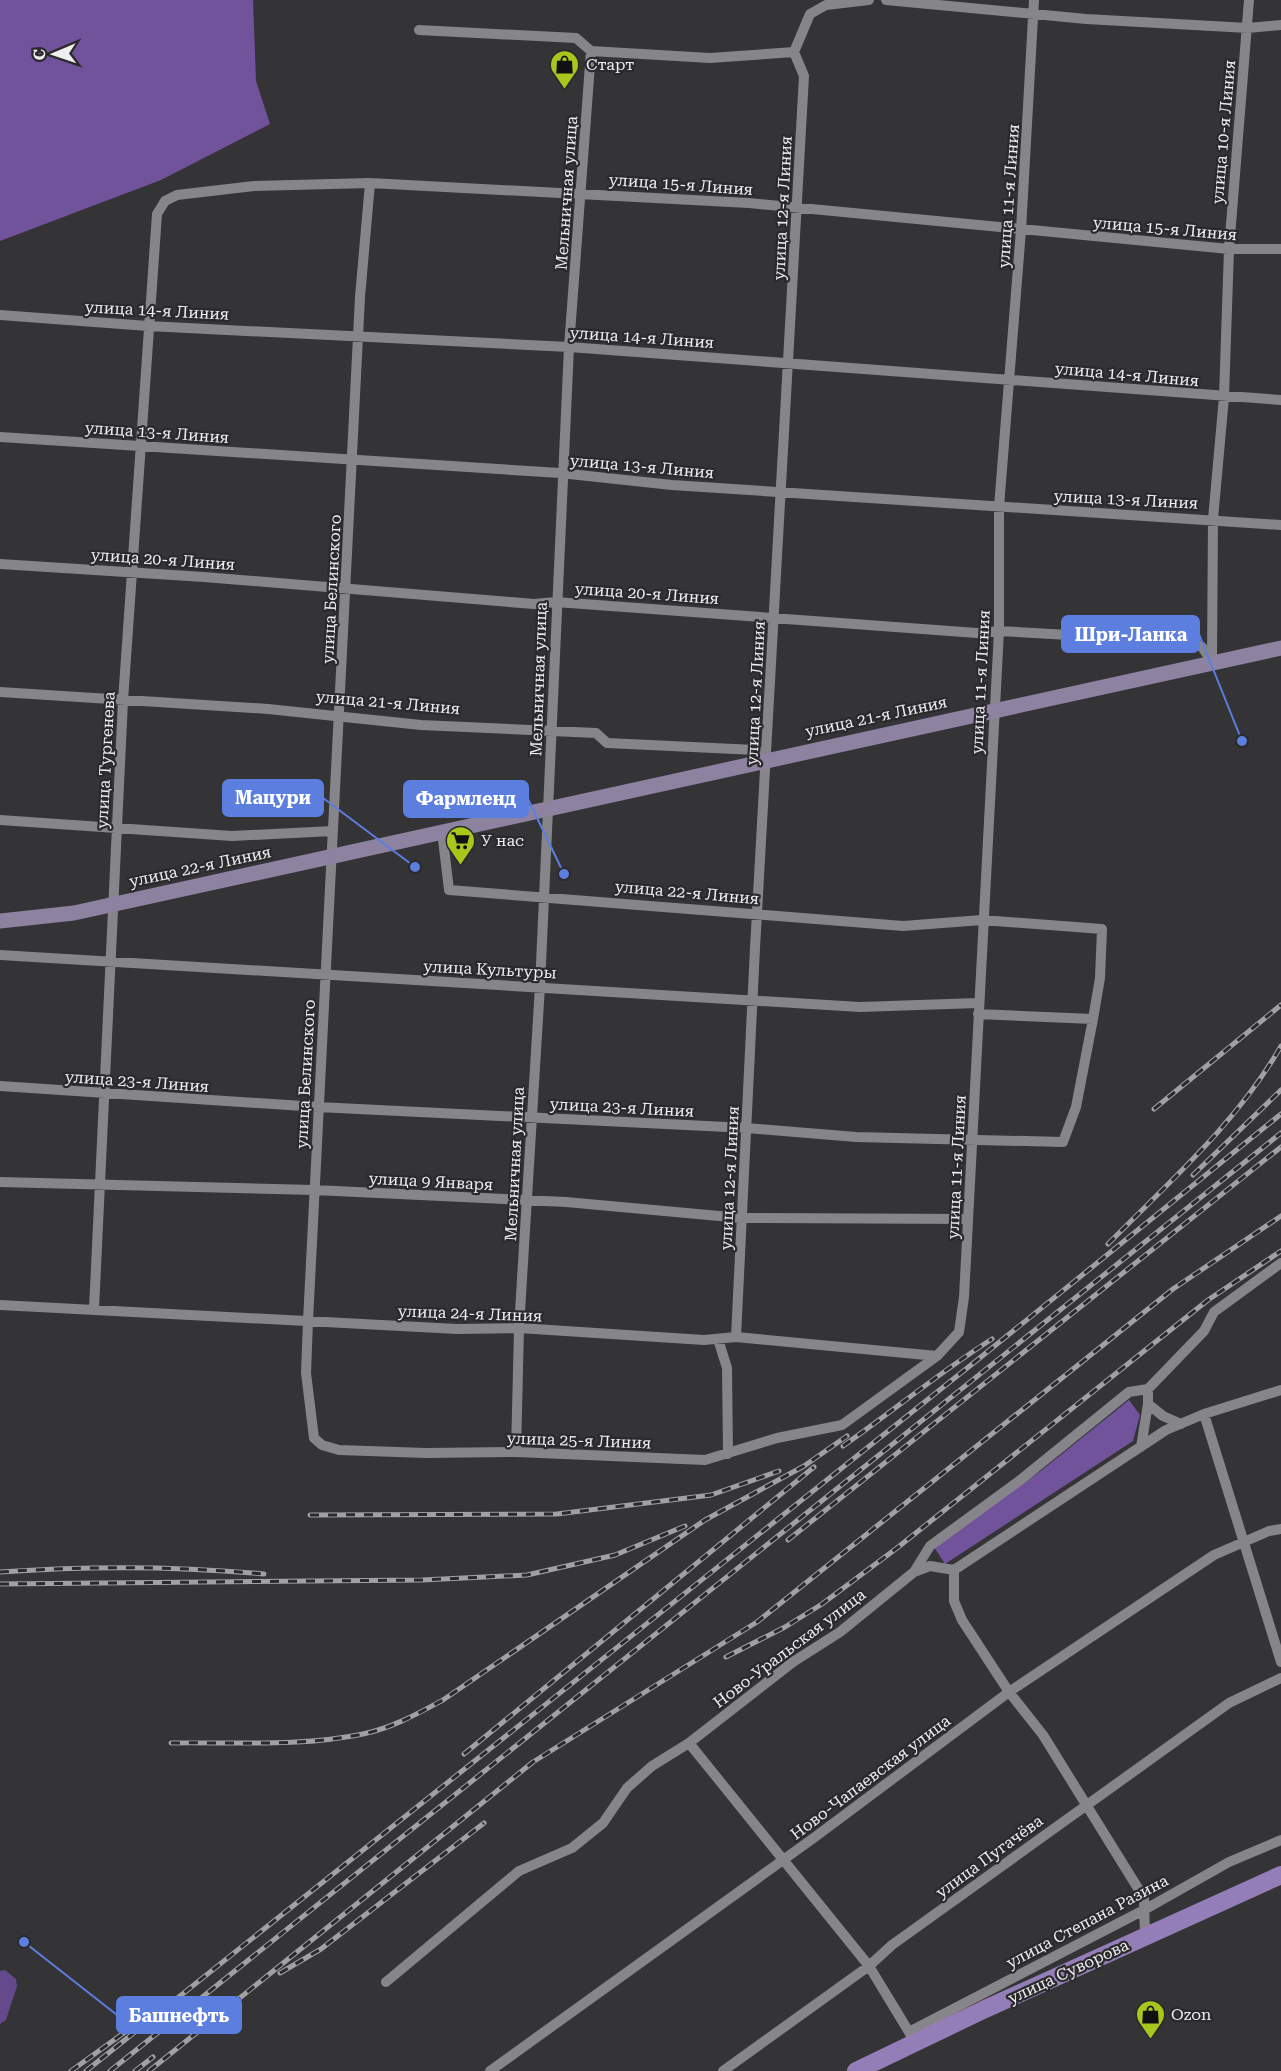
<svg xmlns="http://www.w3.org/2000/svg" width="1281" height="2071" font-family="'Roboto Serif',serif">
<style>
.green{fill:#64498c}
.forest{fill:#70539b}
.lines{fill:none;stroke-linecap:round;stroke-linejoin:round}
.minor{stroke:#868589;stroke-width:10}
.secondary{stroke:#8d82a0;stroke-width:15}
.primary{stroke:#947eb7;stroke-width:18}
.rail-casing{stroke:#a1a0a3;stroke-width:5}
.rail{stroke:#2a292c;stroke-width:3;stroke-dasharray:9;stroke-linecap:butt}
.labels{text-anchor:middle;stroke-width:4.5;stroke-linejoin:round;paint-order:stroke}
.poi-label{font-size:16px;fill:#eeeef0;stroke:#2a292c;text-anchor:start}
.street-label{font-size:16px;fill:#eeeef0;stroke:#2a292c}
.leader{fill:none;stroke:#5c7edf;stroke-width:2}
.callout-dot{fill:#5c7edf;stroke:#2a292c;stroke-width:2}
.callout{fill:#5c7edf;stroke:#5c7edf;stroke-width:2}
.callout-label{font-size:18px;text-anchor:middle;font-weight:bold;fill:#fff}
</style>
<rect width="100%" height="100%" fill="#343336"/>
<path class="green" d="M5,1970L16,1979L17,1986L6,2020L0,2024V1971Z"/>
<path class="forest" d="M0,0H253L256,81L270,124L161,180L0,241Z
M1129,1400L1140,1415L1133,1441L945,1564L934,1547L1042,1470Z"/>
<g class="lines">
<path class="minor" d="M886,0L1086,19L1248,28L1281,25
M419,30L576,38L591,51L710,58L794,52L810,14L826,5L869,0
M370,183L360,297L308,1321L306,1373L314,1438L322,1445L339,1450L426,1453L516,1452L705,1460L777,1438L842,1425L937,1356L959,1332L964,1297L999,631V507L1021,230L1034,0
M0,315L148,326L569,347L1281,400
M0,437L560,473L672,485L1281,525
M0,564L204,577L534,604L556,602L977,633L999,631L1193,642L1202,647L1212,662
M1212,661L1213,519L1224,397L1229,249L1249,0
M0,692L268,709L421,725L596,733L607,743L756,750L767,758
M0,820L232,836L333,831
M442,831L449,890L903,926L982,920L1102,929L1100,978L1093,1019
M0,955L860,1007L978,1003
M0,1086L318,1107L747,1128L856,1137L1063,1142L1076,1107L1093,1019L978,1014
M0,1182L314,1190L566,1202L741,1218L968,1219
M0,1305L457,1329L519,1328L704,1340L736,1337L937,1356
M94,1309L123,701L157,214L165,201L177,195L254,186L370,183L749,203L1229,249H1281
M736,1337L755,948L804,76L794,52
M718,1339L727,1368L728,1454
M1204,1414L1281,1662
M1181,1424L1163,1416L1148,1404V1389L1204,1331L1214,1312L1281,1263
M1141,1447L1148,1404
M516,1452L519,1328L540,986L569,347L591,51
M954,1570V1601L962,1620L1009,1692L1043,1735L1144,1898L1145,1936
M914,1572L930,1546L1019,1481L1129,1392L1148,1389
M689,1743L869,1966L912,2037
M386,1982L519,1871L572,1848L603,1823L627,1788L652,1766L689,1743L793,1662L840,1632L914,1572L930,1566L954,1570L1166,1430L1204,1414L1281,1390
M909,2032L1144,1910L1229,1862L1281,1840
M490,2071L815,1837L1009,1692L1214,1555L1269,1531L1281,1529
M723,2071L869,1966L892,1945L1229,1703L1281,1678"/>
<path class="secondary" d="M0,921L74,913L1281,648"/>
<path class="primary" d="M856,2071L983,2010L1281,1875"/>
<defs>
<path id="rail" d="M1154,1109L1281,1005
M1193,1175L1281,1090
M1108,1244C1169,1182 1237,1123 1281,1046
M843,1446C893,1411 940,1372 992,1339
M310,1515L557,1514L711,1495L779,1471
M788,1540L1281,1147
M0,1572C87,1566 177,1566 264,1574
M0,1584L422,1580L527,1575L615,1555L685,1526
M726,1657L785,1627L822,1604L897,1548L1208,1300L1281,1251
M171,1743C234,1742 301,1747 363,1734C392,1728 417,1714 443,1700L705,1520L804,1466L847,1436
M464,1754L814,1467
M280,1973L321,1949L484,1823
M71,2071L125,2032
M86,2071L981,1357L1281,1114
M110,2071L1281,1133
M135,2071L153,2057
M149,2071L533,1762L757,1622L1173,1289L1281,1216"/>
</defs>
<use href="#rail" class="rail-casing"/>
<use href="#rail" class="rail"/>
</g>
<defs>
<symbol id="shop-pin" viewBox="-11 -11 22 30"><path d="M0 17L-7.5 6A9.5 9.5 0 1 1 7.5 6Z" fill="#a8c71d" stroke="#2a292c"/><path d="M-5-2.5h2.3a2.7 3.5 0 0 1 5.4 0H5L5.5 6h-11ZM-1.5-2.5h3a1.5 2.3 0 0 0-3 0Z" fill="#111"/></symbol>
<symbol id="supermarket-pin" viewBox="-11 -11 22 30"><path d="M0 17L-7.5 6A9.5 9.5 0 1 1 7.5 6Z" fill="#a8c71d" stroke="#2a292c"/><path d="M-6-5.5h2.5l.6 2H6L4.5 2H-2.5L-4.4-4H-6ZM-1.5 3.2a1.3 1.3 0 1 0 .1 0ZM3 3.2a1.3 1.3 0 1 0 .1 0Z" fill="#111"/></symbol>
</defs>
<g fill-rule="evenodd">
<use href="#shop-pin" x="548" y="48" width="33" height="45"/>
<use href="#supermarket-pin" x="444" y="824" width="33" height="45"/>
<use href="#shop-pin" x="1134" y="1998" width="33" height="45"/>
</g>
<g class="labels">
<g class="poi-label">
<text x="586" y="70">Cтарт</text>
<text x="481" y="846">У нас</text>
<text x="1171" y="2020">Ozon</text>
</g>
<g class="street-label">
<text transform="translate(1223 132) rotate(-85)" y="6">улица 10-я Линия</text>
<text transform="translate(681 184) rotate(4)" y="6">улица 15-я Линия</text>
<text transform="translate(566 193) rotate(-86)" y="6">Мельничная улица</text>
<text transform="translate(1008 196) rotate(-86)" y="6">улица 11-я Линия</text>
<text transform="translate(782 208) rotate(-87)" y="6">улица 12-я Линия</text>
<text transform="translate(1165 228) rotate(5)" y="6">улица 15-я Линия</text>
<text transform="translate(157 310) rotate(3)" y="6">улица 14-я Линия</text>
<text transform="translate(642 337) rotate(4)" y="6">улица 14-я Линия</text>
<text transform="translate(1127 374) rotate(5)" y="6">улица 14-я Линия</text>
<text transform="translate(157 432) rotate(4)" y="6">улица 13-я Линия</text>
<text transform="translate(642 466) rotate(5)" y="6">улица 13-я Линия</text>
<text transform="translate(1126 499) rotate(3)" y="6">улица 13-я Линия</text>
<text transform="translate(163 559) rotate(4)" y="6">улица 20-я Линия</text>
<text transform="translate(331 589) rotate(-87)" y="6">улица Белинского</text>
<text transform="translate(647 593) rotate(4)" y="6">улица 20-я Линия</text>
<text transform="translate(538 679) rotate(-88)" y="6">Мельничная улица</text>
<text transform="translate(980 682) rotate(-87)" y="6">улица 11-я Линия</text>
<text transform="translate(755 693) rotate(-87)" y="6">улица 12-я Линия</text>
<text transform="translate(388 702) rotate(5)" y="6">улица 21-я Линия</text>
<text transform="translate(876 716) rotate(-12)" y="6">улица 21-я Линия</text>
<text transform="translate(105 760) rotate(-87)" y="6">улица Тургенева</text>
<text transform="translate(200 866) rotate(-12)" y="6">улица 22-я Линия</text>
<text transform="translate(687 892) rotate(5)" y="6">улица 22-я Линия</text>
<text transform="translate(490 969) rotate(3)" y="6">улица Культуры</text>
<text transform="translate(305 1074) rotate(-87)" y="6">улица Белинского</text>
<text transform="translate(137 1081) rotate(4)" y="6">улица 23-я Линия</text>
<text transform="translate(622 1107) rotate(3)" y="6">улица 23-я Линия</text>
<text transform="translate(514 1164) rotate(-87)" y="6">Мельничная улица</text>
<text transform="translate(956 1167) rotate(-87)" y="6">улица 11-я Линия</text>
<text transform="translate(729 1178) rotate(-87)" y="6">улица 12-я Линия</text>
<text transform="translate(431 1181) rotate(3)" y="6">улица 9 Января</text>
<text transform="translate(470 1313) rotate(2)" y="6">улица 24-я Линия</text>
<text transform="translate(579 1440) rotate(2)" y="6">улица 25-я Линия</text>
<text transform="translate(789 1648) rotate(-37)" y="6">Ново-Уральская улица</text>
<text transform="translate(870 1777) rotate(-37)" y="6">Ново-Чапаевская улица</text>
<text transform="translate(989 1856) rotate(-36)" y="6">улица Пугачёва</text>
<text transform="translate(1087 1921) rotate(-28)" y="6">улица Степана Разина</text>
<text transform="translate(1068 1971) rotate(-25)" y="6">улица Суворова</text>
</g>
</g>
<path class="leader" d="M1242 741L1199 634M415 867L323 798M564 874L528 799M24 1942L117 2015"/>
<g class="callout-dot">
<circle cx="1242" cy="741" r="6"/>
<circle cx="415" cy="867" r="6"/>
<circle cx="564" cy="874" r="6"/>
<circle cx="24" cy="1942" r="6"/>
</g>
<g class="callout">
<rect x="1062" y="616" width="137" height="36" rx="6"/>
<rect x="223" y="780" width="100" height="36" rx="6"/>
<rect x="404" y="781" width="124" height="36" rx="6"/>
<rect x="117" y="1997" width="124" height="36" rx="6"/>
</g>
<g class="callout-label">
<text x="1131" y="641">Шри-Ланка</text>
<text x="273" y="804">Мацури</text>
<text x="466" y="805">Фармленд</text>
<text x="179" y="2022">Башнефть</text>
</g>
<g transform="translate(54 54) rotate(268)" stroke="#2a292c" stroke-width="4.5" paint-order="stroke">
<path d="M0-4.5L10 22L0 15L-10 22Z" fill="#eeeef0"/>
<text y="-9" font-size="16" font-weight="bold" text-anchor="middle" fill="#eeeef0">С</text>
</g>
</svg>
